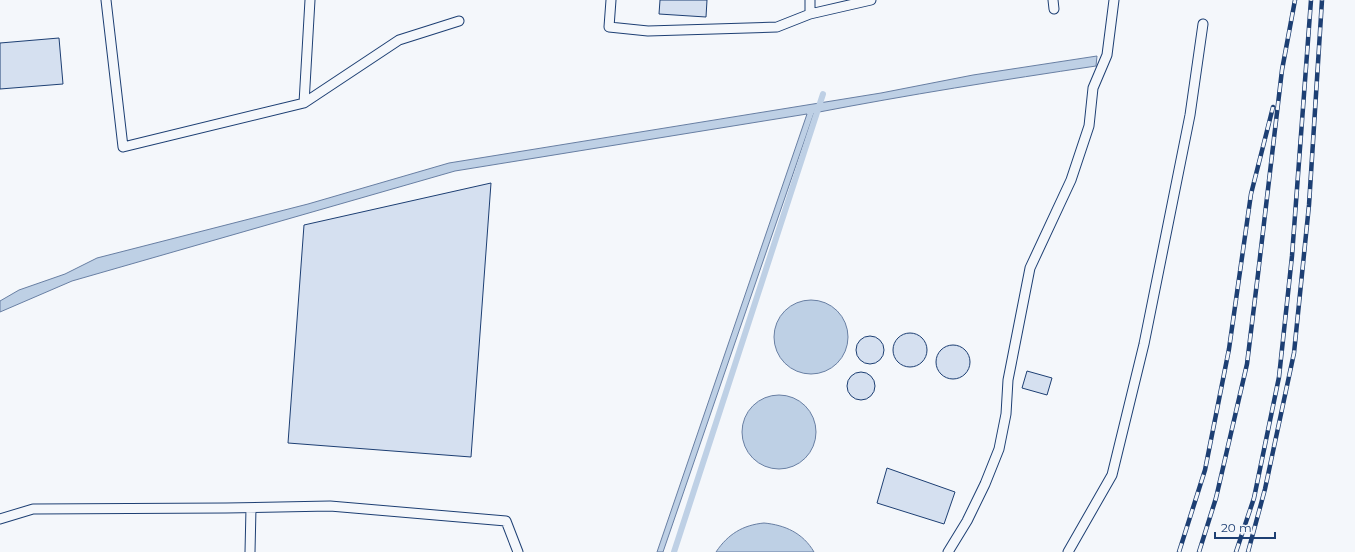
<svg xmlns="http://www.w3.org/2000/svg" width="1355" height="552" font-family="Montserrat,sans-serif">
<style>
.water{fill:#bed0e5;stroke:#687fa3}
.lines{fill:none;stroke-linecap:round;stroke-linejoin:round}
.stream{stroke:#bed0e5;stroke-width:6}
.building{fill:#d5e0f0;stroke:#1d3f73}
.service-casing{stroke:#1d3f73;stroke-width:11}
.service{stroke:#f4f7fb;stroke-width:9}
.rail-casing{stroke:#1d3f73;stroke-width:4.5}
.rail{stroke:#f4f7fb;stroke-width:3;stroke-dasharray:9;stroke-linecap:butt}
</style>
<rect width="100%" height="100%" fill="#f4f7fb"/>
<path class="water" d="M1097,56L1096,66C1002,80 907,95 814,113L663,552H657L807,114L455,171L72,281L0,312V301L19,290L65,274L97,258L308,204L449,163L881,93L973,75Z
M774 337a37 37 0 1 1 74 0a37 37 0 1 1-74 0Z
M742 432a37 37 0 1 1 74 0a37 37 0 1 1-74 0Z
M764,523C785,525 803,533 814,552H716C728,534 743,525 764,523Z"/>
<g class="lines">
<path class="stream" d="M674,552L823,94"/>
</g>
<path class="building" d="M660,0H707L706,17L659,14Z
M59,38L63,84L0,89V43Z
M491,183L471,457L288,443L304,225Z
M893 350a17 17 0 1 1 34 0a17 17 0 1 1-34 0Z
M856 350a14 14 0 1 1 28 0a14 14 0 1 1-28 0Z
M936 362a17 17 0 1 1 34 0a17 17 0 1 1-34 0Z
M1027,371L1052,378L1047,395L1022,388Z
M847 386a14 14 0 1 1 28 0a14 14 0 1 1-28 0Z
M887,468L955,492L944,524L877,503Z"/>
<g class="lines">
<defs>
<path id="service" d="M106,0L123,147L304,103L310,0
M611,0L609,27L648,31L777,27L810,14V0
M1053,0L1054,9
M810,14L871,0
M304,103L399,40L459,21
M0,519L33,509L226,508L330,506L506,521L518,552
M250,552L251,508
M948,552L967,521L985,484L999,449L1006,414L1008,380L1030,268L1071,180L1089,126L1093,88L1107,55L1114,0
M1068,552L1112,475L1144,344L1190,115L1203,24"/>
</defs>
<use href="#service" class="service-casing"/>
<use href="#service" class="service"/>
<defs>
<path id="rail" d="M1179,552L1205,470L1229,349L1251,194L1273,107
M1199,552L1216,498L1247,364L1258,274L1282,70L1295,0
M1236,552L1254,498L1279,377L1292,256L1311,0
M1248,552L1265,489L1294,353L1309,205L1322,0"/>
</defs>
<use href="#rail" class="rail-casing"/>
<use href="#rail" class="rail"/>
</g>
<path d="M1215 532v6h60v-6" fill="none" stroke="#1d3f73" stroke-width="2"/>
<text x="1221" y="532" font-size="12" fill="#1d3f73" stroke="#f4f7fb" stroke-width="3" paint-order="stroke">20 m</text>
</svg>
